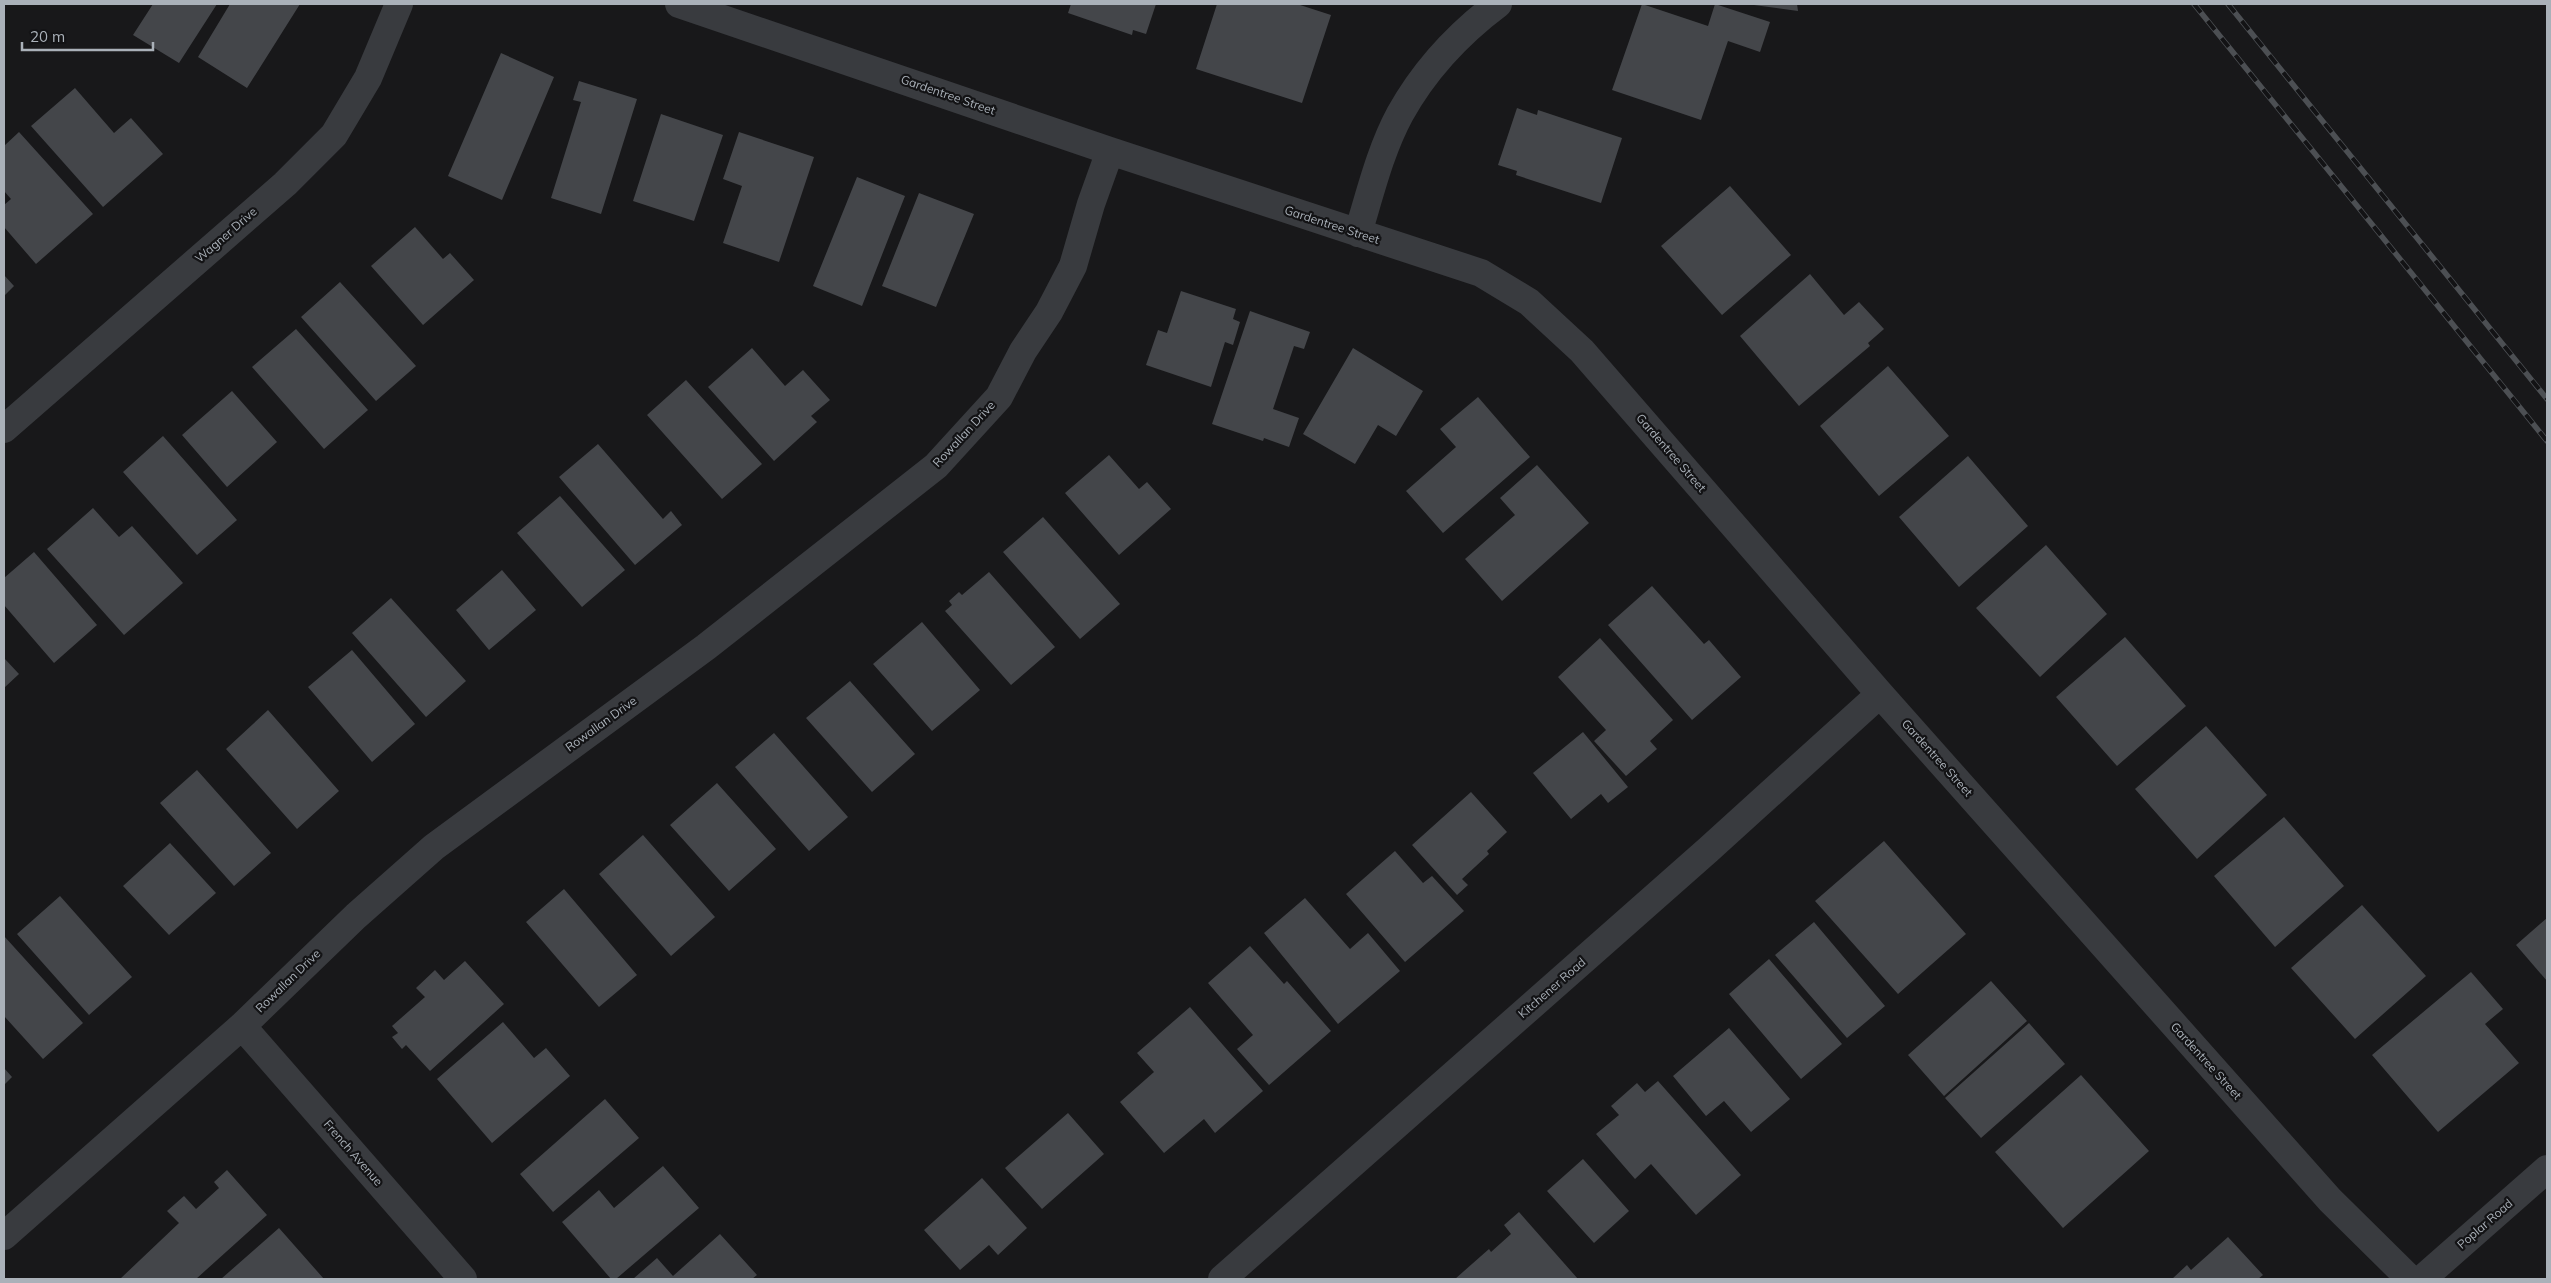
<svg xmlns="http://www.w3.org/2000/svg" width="2551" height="1283" font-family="Mulish,sans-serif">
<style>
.building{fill:#44464a}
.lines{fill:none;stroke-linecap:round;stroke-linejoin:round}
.minor{stroke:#393b3f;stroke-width:28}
.rail-casing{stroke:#4c4f53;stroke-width:5.5}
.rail{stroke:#131315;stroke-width:4;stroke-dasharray:11;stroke-linecap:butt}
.labels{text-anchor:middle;stroke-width:4.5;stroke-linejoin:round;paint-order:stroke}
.street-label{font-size:12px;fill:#aab1b9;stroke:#131315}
</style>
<rect width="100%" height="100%" fill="#18181a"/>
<path class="building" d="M153,4H217L179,63L133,35Z
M230,4H300L247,88L198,57Z
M1071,4H1156L1146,34L1133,30L1132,35L1068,13Z
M1217,4H1297L1331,15L1302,103L1196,69Z
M1642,4L1708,26L1715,4L1770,22L1760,52L1728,41L1701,120L1612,90Z
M1754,4H1797L1798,11L1754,5Z
M501,53L554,77L502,200L448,176Z
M579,81L637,99L601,214L551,198L581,102L573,100Z
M75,88L114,133L131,118L163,154L103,207L31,126Z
M1517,108L1537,115L1538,110L1622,138L1601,203L1516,175L1517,171L1498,165Z
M661,114L723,135L694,221L633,201Z
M19,132L93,214L36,264L4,227V205L11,199L4,191V146Z
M739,132L814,157L779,262L723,243L742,186L723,179Z
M857,177L905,196L862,306L813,286Z
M1730,186L1791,255L1722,315L1661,246Z
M919,193L974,214L936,307L882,286Z
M415,227L443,259L450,253L474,280L423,325L371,266Z
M1810,274L1844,315L1859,302L1884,329L1868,343L1870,346L1799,406L1740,336Z
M4,275L14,286L4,296Z
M340,282L416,366L376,401L301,317Z
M1181,291L1236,309L1233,319L1240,322L1233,345L1225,342L1211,387L1146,365L1158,330L1167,333Z
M1250,311L1310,332L1304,349L1294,346L1273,409L1299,418L1289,447L1264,438L1263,441L1212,424Z
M296,329L368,410L324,449L252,367Z
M752,348L785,386L803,370L830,400L811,416L817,422L774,461L708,387Z
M1353,348L1423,391L1396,436L1378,425L1355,464L1303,434Z
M1888,366L1949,436L1879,496L1820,426Z
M686,380L762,464L722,499L647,415Z
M232,391L277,442L227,487L182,435Z
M1478,397L1530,457L1443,533L1406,491L1456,447L1440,429Z
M163,436L237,520L197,555L123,472Z
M598,444L663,519L671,511L682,525L635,565L559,477Z
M1109,455L1139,489L1147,482L1171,509L1119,555L1065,493Z
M1968,456L2028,526L1959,587L1899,517Z
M1537,465L1589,523L1502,601L1465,559L1515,515L1500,498Z
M560,496L625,570L582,607L517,533Z
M93,508L119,537L132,526L183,583L124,635L47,549Z
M1043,517L1120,604L1080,639L1003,552Z
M2046,545L2107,614L2040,677L1976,608Z
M34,552L97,625L54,663L4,605V578Z
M502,570L536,610L489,650L456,610Z
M989,572L1055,647L1011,685L945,611L952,605L949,601L959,592L962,595Z
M1652,586L1704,644L1709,640L1741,677L1692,720L1608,625Z
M391,598L466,681L426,717L352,633Z
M922,622L980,690L932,731L873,664Z
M2125,637L2186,706L2117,766L2056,697Z
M1600,638L1673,720L1650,741L1657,749L1626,776L1594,741L1606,730L1558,677Z
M352,650L415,724L372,762L308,687Z
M4,658L19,674L4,688Z
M850,681L915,754L872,792L806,718Z
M268,710L339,791L297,829L226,749Z
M2206,726L2267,795L2197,859L2135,789Z
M1583,732L1628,787L1608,803L1601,794L1571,819L1533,773Z
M774,733L848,817L809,851L735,767Z
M197,770L271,853L234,886L160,803Z
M717,783L776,849L729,891L670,825Z
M1471,792L1507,832L1487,851L1489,854L1462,879L1468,885L1457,895L1412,845Z
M2284,817L2344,886L2275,947L2214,876Z
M643,835L715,917L671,956L599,874Z
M1884,841L1966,934L1898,994L1815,901Z
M170,843L216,893L169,935L123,886Z
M1395,851L1423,883L1432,876L1464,911L1405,962L1346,894Z
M564,889L637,975L599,1007L526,922Z
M60,896L132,977L89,1015L17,934Z
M1305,898L1350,949L1368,933L1400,971L1338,1024L1264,933Z
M2362,905L2426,976L2355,1039L2291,968Z
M2547,918V981L2516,945Z
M1814,922L1885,1006L1847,1038L1775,955Z
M4,936L83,1023L43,1059L4,1016Z
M1250,946L1284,984L1287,981L1331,1031L1269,1085L1237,1049L1253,1035L1208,983Z
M1769,959L1842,1044L1801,1079L1729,994Z
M465,961L504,1004L430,1071L406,1045L402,1049L392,1037L398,1033L392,1026L425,997L416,988L435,970L444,980Z
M2471,972L2503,1009L2485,1024L2519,1063L2438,1132L2372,1055Z
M1991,981L2027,1021L1944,1096L1908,1055Z
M1190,1007L1263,1091L1215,1133L1204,1119L1164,1153L1120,1102L1154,1072L1137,1053Z
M503,1022L534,1058L546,1048L570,1076L492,1143L437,1079Z
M2029,1023L2065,1064L1981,1138L1945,1098Z
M1729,1028L1790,1099L1751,1132L1724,1101L1706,1116L1673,1076Z
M4,1068L12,1077L4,1085Z
M2081,1075L2149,1151L2063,1228L1995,1152Z
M1658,1081L1741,1175L1696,1215L1651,1164L1635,1179L1596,1134L1619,1115L1611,1106L1637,1083L1645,1092Z
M605,1099L639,1138L553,1212L520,1174Z
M1068,1113L1104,1154L1042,1209L1005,1168Z
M1583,1159L1629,1211L1594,1243L1547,1191Z
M663,1166L699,1208L616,1279H611L562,1222L599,1190L614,1208Z
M227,1170L267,1215L196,1279H120L179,1223L167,1211L184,1196L196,1209L219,1188L214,1182Z
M982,1178L1027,1228L998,1255L989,1245L960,1270L924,1230Z
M1519,1212L1578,1279H1455L1489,1249L1491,1252L1511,1234L1504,1225Z
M279,1228L324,1279H221Z
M720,1234L757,1275L752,1279H633L657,1258L673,1276Z
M2228,1237L2263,1275L2258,1279H2172L2187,1265L2191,1270Z"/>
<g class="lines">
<path class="minor" d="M679,4L1110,151L1481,273L1529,302L1582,351L1880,694L2330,1200L2410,1279
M1358,233C1370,194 1380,151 1400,114C1425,69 1458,34 1498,4
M4,429L285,184L334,135L368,78L399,4
M242,1026L463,1279
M4,1236L242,1026L356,916L434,847L706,647L936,466L999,397L1023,351L1049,312L1073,266L1091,204L1110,151
M1222,1279L1708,850L1880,694
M2422,1279L2547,1169"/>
<defs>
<path id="rail" d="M2194,4L2547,441
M2228,4L2547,399"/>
</defs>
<use href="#rail" class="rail-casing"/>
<use href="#rail" class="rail"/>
</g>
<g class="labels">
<g class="street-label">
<text transform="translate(948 95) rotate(19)" y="4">Gardentree Street</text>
<text transform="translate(1332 225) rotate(18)" y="4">Gardentree Street</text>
<text transform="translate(226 235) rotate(-41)" y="4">Wagner Drive</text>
<text transform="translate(964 434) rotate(-47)" y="4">Rowallan Drive</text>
<text transform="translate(1671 453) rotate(49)" y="4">Gardentree Street</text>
<text transform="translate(601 724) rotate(-36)" y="4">Rowallan Drive</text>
<text transform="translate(1937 758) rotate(48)" y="4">Gardentree Street</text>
<text transform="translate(288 981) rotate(-44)" y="4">Rowallan Drive</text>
<text transform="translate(1552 988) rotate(-41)" y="4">Kitchener Road</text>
<text transform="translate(2206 1061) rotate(48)" y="4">Gardentree Street</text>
<text transform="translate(353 1153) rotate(49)" y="4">French Avenue</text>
<text transform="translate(2485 1224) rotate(-41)" y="4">Poplar Road</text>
</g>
</g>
<rect width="2551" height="1283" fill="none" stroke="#aab1b9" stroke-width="10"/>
<path d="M22 42v8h131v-8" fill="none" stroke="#aab1b9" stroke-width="2.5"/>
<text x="30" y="42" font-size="15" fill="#aab1b9" stroke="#131315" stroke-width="4" paint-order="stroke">20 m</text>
</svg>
